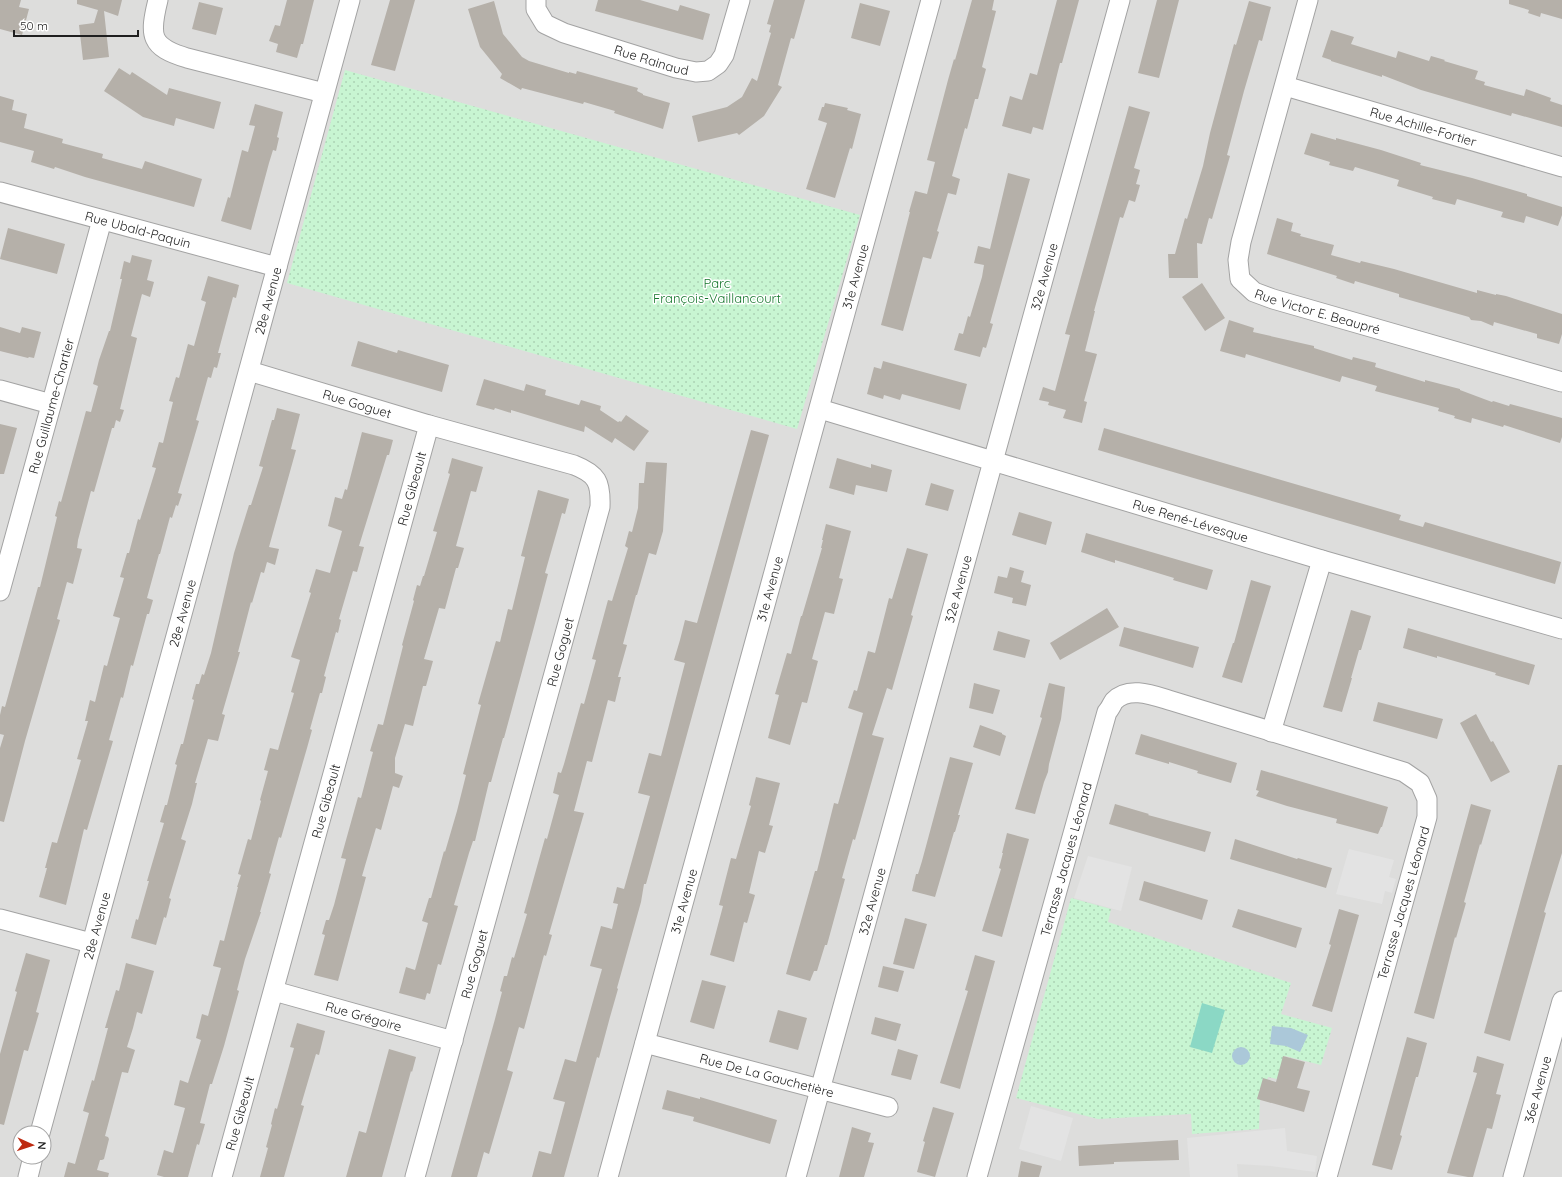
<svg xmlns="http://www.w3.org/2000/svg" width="1562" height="1177" font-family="Quicksand,sans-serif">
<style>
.residential{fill:#dddddc;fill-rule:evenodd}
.park{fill:url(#park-dots)}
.pitch{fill:#8bd8c5}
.parking{fill:#e3e3e3}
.water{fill:#abc8d9}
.building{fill:#b5b0a9}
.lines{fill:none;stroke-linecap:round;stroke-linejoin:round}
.minor-casing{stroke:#a3a3a3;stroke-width:21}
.minor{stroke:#fff;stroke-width:19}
.labels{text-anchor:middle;stroke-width:3;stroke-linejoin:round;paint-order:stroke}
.street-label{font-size:13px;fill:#1f1f1f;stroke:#fff}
.park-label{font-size:13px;fill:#15762b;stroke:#fff}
</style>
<defs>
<pattern id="park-dots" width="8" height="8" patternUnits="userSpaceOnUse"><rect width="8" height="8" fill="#c8f5d2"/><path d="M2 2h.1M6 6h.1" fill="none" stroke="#abd2b4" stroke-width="1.8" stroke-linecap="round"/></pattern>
</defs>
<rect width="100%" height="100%" fill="#efeee7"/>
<path class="residential" d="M0,0H1562V1177H0ZM20,1133H44V1157H20Z"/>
<path class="park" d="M345,70L860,215L797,429L287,283Z
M1071,898L1111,909L1108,922L1291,983L1281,1014L1332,1028L1321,1065L1285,1056L1277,1079L1268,1077L1260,1101L1259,1129L1192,1134L1191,1114L1098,1119L1016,1098Z"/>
<path class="pitch" d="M1202,1003L1225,1010L1212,1053L1190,1047Z"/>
<path class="parking" d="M1349,849L1394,860L1389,877L1396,879L1392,893L1385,891L1382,904L1336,894Z
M1088,856L1132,867L1121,911L1074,898Z
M1031,1106L1073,1118L1061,1161L1019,1149Z
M1285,1128L1287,1151L1317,1156L1315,1172L1271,1166L1237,1164L1238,1177H1190L1187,1138Z"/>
<path class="water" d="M1272,1026L1291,1028L1308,1035L1300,1052L1286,1046L1270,1044Z
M1232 1056a9 9 0 1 1 18 0a9 9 0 1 1-18 0Z"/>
<path class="building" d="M0,0H21L19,7L29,9L22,35L0,29Z
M77,0H122L118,16L104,11L109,57L83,60L79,25L94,23L98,10L77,4Z
M287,0H314L303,44H301L297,58L276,52L278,44L269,41L275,25L280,26Z
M390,0H415L395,71L371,65Z
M598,0H640L678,11L680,5L710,14L703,40L595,11Z
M774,0H805L794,39L791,38L778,85L782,87L764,116L739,135L737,133L698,142L692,116L727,107L742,97L752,78L757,81L771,33L769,32L771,25L767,24Z
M972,0H994L992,10L996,11L982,67L986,69L978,99H975L967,129L965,128L952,176L960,179L956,195L948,193L937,231L939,232L931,259L923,257L903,331L881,325L910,212H909L915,191L927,194L935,162L927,160L948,80L954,59L955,60Z
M1057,0H1079L1062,63H1060L1043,130L1033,127L1031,134L1002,126L1010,96L1022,100L1030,73L1037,75Z
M1157,0H1179L1159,78L1138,73Z
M1509,0H1562V19L1541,13L1540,17L1528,13L1529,10L1509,4Z
M494,1L503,34L522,57L529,61L569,73V72L576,74L577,71L638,88L637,91L643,94V95L670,103L663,129L614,113L615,111L584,102L583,104L522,88L521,90L500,78L502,74L480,47L468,9Z
M1249,1L1271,7L1262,41L1259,40L1244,91L1227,155L1230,156L1212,219L1209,218L1202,244L1197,243L1198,278H1169L1168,254H1175L1185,218L1187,219L1203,166L1210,133L1234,44L1236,45Z
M199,2L223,8L216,35L192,29Z
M860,3L890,11L880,46L851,38Z
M1331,30L1354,37L1351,44L1396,58L1398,51L1429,61L1431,56L1445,60L1444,61L1478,71L1475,79L1485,82L1484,85L1524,96L1526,89L1551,98L1550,101L1562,105V127L1512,113L1511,116L1421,90L1382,75V77L1331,61V60L1322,57Z
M119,68L130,75L132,72L167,95L169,88L221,102L214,129L176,118L174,126L143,117L104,91Z
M0,96L14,100L12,110L27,114L24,128L63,139L62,143L103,154L102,158L142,169L145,161L202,179L194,207L85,177L55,167L54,169L31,162L34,151L0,142Z
M825,103L848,108L847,110L861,114L852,149L850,148L835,198L806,189L827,123L818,120L822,107H824Z
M255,104L283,112L277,137L279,138L276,151L273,150L269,163L251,230L221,221L228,197L230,198L242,150L248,152L255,126L249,125Z
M1129,106L1150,112L1134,168L1140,170L1136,184L1140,185L1135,202L1129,200L1123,218L1120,217L1094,311H1095L1085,351L1097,354L1084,401L1087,402L1082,423L1063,418L1066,410L1048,405L1049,402L1039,400L1043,387L1055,391L1070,335L1065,334Z
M1311,133L1336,140V138L1381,150L1421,163L1420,165L1472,178L1527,194V196L1562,207V215L1558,226L1526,216L1524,223L1501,217L1503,212L1457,199L1455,205L1432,199L1433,197L1397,186L1399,180L1355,167L1353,171L1329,165L1330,162L1304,154Z
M1008,173L1030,179L990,323L993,324L986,348L983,347L980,357L954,350L959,333L963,334L968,316L970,317L982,277L984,265L974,263L978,246L990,249Z
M1277,218L1293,223L1291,231L1301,234L1300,236L1334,245L1331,255L1360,263L1361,261L1394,269L1477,293V290L1496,295V294L1506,296L1562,314V334L1559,344L1537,338V334L1494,322L1493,326L1481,321L1471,320L1469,317L1399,297V294L1355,281L1354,284L1336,278L1337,276L1267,254Z
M8,228L65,244L57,274L0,259Z
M132,255L152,260L147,280L154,282L150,297L142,294L131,336L137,338L120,409L124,410L120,422L116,420L114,428H112L94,492L91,491L78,540L77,548L82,549L73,584L67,582L57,619L60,620L25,741L4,822L0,821V748L4,735L0,734V715L2,706L5,707L38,587H40L57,517L55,516L59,501L61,502L86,411L91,412L98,386L93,384L99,360L109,331H110L122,279H120L124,261L130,263Z
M208,276L239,285L236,298L233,297L218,353H221L217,368L214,367L211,378L208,377L196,420L199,421L178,493L182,494L178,506L176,505L172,518L170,517L160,554H159L147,598L153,600L149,614H147L133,666L131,665L123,698L121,697L109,740L113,741L87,830L84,829L66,905L39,897L47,868H45L52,842L57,843L81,760L77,759L88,721H85L90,700L95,702L104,665L107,666L120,618L113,616L124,578L120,577L127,553H129L138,519L140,520L156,468L152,467L159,442L163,443L173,402L169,401L176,377L179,378L188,344L194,346L206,302L201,300Z
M1202,283L1225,318L1205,331L1182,297Z
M1229,320L1254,328L1253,332L1314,346V348L1352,360L1353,357L1376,363L1375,367L1425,382V380L1460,389V390L1492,402L1493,401L1509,406L1510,404L1562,418V437L1560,443L1504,425L1503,427L1472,418L1471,423L1454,418L1455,416L1438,411L1439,408L1375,391L1377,386L1342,376L1340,382L1246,354L1245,358L1220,351Z
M0,327L20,333L22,327L41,332L34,358L29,357L28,358L0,351Z
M358,341L397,353L398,350L449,365L442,392L351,366Z
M883,361L967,384L960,410L902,394L900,400L884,395L883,399L867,394L874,367L881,369Z
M484,379L524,391L526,384L546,390L545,395L579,405L581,400L601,406L600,410L618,422L620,421L621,422L626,415L649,431L634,451L615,438L612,443L585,426L584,432L511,410V413L495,408L494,410L476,405Z
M277,408L300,414L291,449L296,450L269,547L279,549L275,565L267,562L264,573L261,572L252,603L251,602L238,652H240L222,714L225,715L218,741L208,739L195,783H197L192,804L181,839L186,841L169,898L171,899L166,918L164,917L156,945L131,938L136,919L138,920L149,881H147L164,823L160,822L165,805H167L177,765L175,764L181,744H183L194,700L192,699L196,684H199L202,674L204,675L211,653L234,553L249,505H251L263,467L259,466L272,420H274Z
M0,424L17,428L4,474H0Z
M1104,428L1401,515L1399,520L1423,527L1425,522L1561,562L1555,584L1098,450Z
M751,430L769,435L646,884H644L641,902L617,988L618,989L610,1017L599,1058L597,1057L564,1177H532L539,1151L551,1154L565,1102L553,1099L565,1059L576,1062L602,969L590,966L601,926L612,929L618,904L613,903L617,887L624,889L650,796L638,793L649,753L661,756L685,663L674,660L680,640L685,620L697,623Z
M362,432L393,440L389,455H387L359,546L364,547L357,572L353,571L339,619L341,620L338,633L336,632L324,676L326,677L322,693H320L310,729L312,730L307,748L281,838L279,837L269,873L271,874L260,912H261L245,959L237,990L239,991L224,1046L212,1084H210L200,1123L205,1124L199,1145L197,1144L188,1177H164L157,1175L164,1150L173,1153L185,1108L174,1105L180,1080L188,1083L201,1040L196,1038L202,1014L208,1016L221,968L213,966L220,940L224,941L238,887H237L241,875L238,874L248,839L251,840L261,801L260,800L268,771L264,770L270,748L278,750L294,693L291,692L300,660L291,657L311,593L309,592L316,569L330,573L342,531L328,526L335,497L342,499L345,489L347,490Z
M452,458L483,467L476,492L471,491L456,546L464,548L458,568H456L445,609L439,608L424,659L433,661L426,686H423L413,726L405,724L395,758V773L403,776L399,788L393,786L381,830L376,828L362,876L366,877L338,981L314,975L325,935L322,934L326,920H329L334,905L346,859L341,858L358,797L361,798L373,752L370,751L378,724L383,725L403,646L402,645L414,601L413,600L417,585L420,586L423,576H424L437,532L433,531L450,474L448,473Z
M837,458L871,468V464L892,470L887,492L856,485L854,495L829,488Z
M646,462L667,463L663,531L656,555L649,553L637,595H636L623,644L627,645L618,677H621L615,702L608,700L592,762L587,761L574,811L584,813L549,934L552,935L546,956L544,955L524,1029L519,1027L507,1070L513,1072L489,1154L484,1152L477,1177H451L495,1019L502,992L500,991L504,976H507L512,957L514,958L527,914L524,913L545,838L547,839L559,795L553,793L558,772L561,773L564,764L581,703L584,704L596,660L592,659L608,600L612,601L628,548L625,546L629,531L632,532L638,508L639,483H644Z
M931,483L954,490L948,511L925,505Z
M538,490L569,499L565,514L562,513L559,524L545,573L548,574L534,627L504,738H503L491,782H489L475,841H473L469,853L454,905L458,906L441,965L438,964L430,994L427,993L425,1000L399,993L406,967L415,970L428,923L422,921L429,898H431L444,851L445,852L457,811L466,775L463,774L481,705L478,704L496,641L500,642L508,609L512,610L525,557L521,556Z
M1019,512L1052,522L1046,545L1012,535Z
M826,524L851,531L839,578L843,579L834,614L825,612L812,659L818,661L807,703L802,702L790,745L768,738L779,695L775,694L787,653L791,654L801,616H802L822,548H821L823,540H822Z
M1086,533L1213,570L1207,590L1173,580L1174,578L1115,560V563L1081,552Z
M907,548L928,554L911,615L913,616L892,690L887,688L872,735L884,738L855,840L853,839L842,878L845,879L827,945H825L817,971H814L810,981L786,974L815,871H817L834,803L838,804L863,713L848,708L854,690L857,691L868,651L875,653L889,598L892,599Z
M1010,567L1024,571L1021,582L1031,585L1026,606L1012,603L1013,598L994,593L998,576L1007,578Z
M1251,580L1271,586L1242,683L1222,677L1233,643H1234Z
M1107,608L1119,627L1060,660L1050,643Z
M1351,610L1371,616L1361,650H1359L1351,678H1352L1342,712L1323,707Z
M1124,627L1199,647L1193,668L1119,646Z
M1408,628L1535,665L1529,685L1495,675L1496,673L1437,656V658L1403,648Z
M998,631L1030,640L1025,658L993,650Z
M974,683L1000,690L993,714L969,708Z
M1049,683L1065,687L1061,719L1049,764L1048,772L1044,782L1035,814L1015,809L1042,718L1040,717Z
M1378,702L1443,719L1437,739L1373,721Z
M1476,714L1491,742L1493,741L1510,772L1491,782L1460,723Z
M980,725L1002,733V734L1006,736L1000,756L973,747Z
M1141,734L1237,763L1231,783L1197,773L1198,771L1169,762V764L1135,754Z
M950,757L973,763L958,815H960L955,832H954L935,897L912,891L916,874H918L922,861Z
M1558,765H1562V853L1544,912L1546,913L1510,1041L1484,1033Z
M1261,770L1388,807L1382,827H1381L1378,834L1336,823L1337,819L1287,806L1256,796L1259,791L1256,790Z
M756,777L780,783L769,825L773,826L765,853L759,851L749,893L755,895L747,923L744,922L734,962L710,955L723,906L719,905L721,897L731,858L736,859L751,806L749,805Z
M1115,804L1149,814L1148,815L1211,832L1205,852L1109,824Z
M1471,804L1491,810L1481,845L1480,844L1464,902L1466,903L1456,938L1455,937L1434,1019L1414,1013Z
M1007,833L1029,839L1002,937L982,931L1001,869L999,868L1003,853H1002Z
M1235,839L1297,859L1298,858L1332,868L1326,888L1230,859Z
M1144,881L1208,900L1202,920L1139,900Z
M1238,909L1302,928L1296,948L1232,927Z
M1339,909L1359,915L1332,1012L1312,1006L1331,945L1329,944Z
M905,918L927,924L914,969L893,964Z
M26,953L50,960L36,1012L39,1013L28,1051L24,1050L4,1125L0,1124V1054L17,992L15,991Z
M975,955L995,961L960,1089L940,1083L968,991L965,990Z
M126,963L154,971L142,1014L137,1012L133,1028L127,1047L135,1050L128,1073L122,1072L105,1136L108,1137L109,1139L104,1159L102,1160H100L97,1170L109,1173L108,1177H64L68,1162L75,1164L89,1113L83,1111L92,1080L94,1081L108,1028H105L116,990L119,991Z
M883,966L904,971L898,992L878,987Z
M702,980L726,986L714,1029L690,1022Z
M778,1010L807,1018L798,1050L769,1042Z
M875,1017L901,1024L896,1041L871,1034Z
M297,1023L325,1031L319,1055L316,1054L301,1105L304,1106L284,1177H260L268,1148L266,1147L272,1125L271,1124L275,1108L277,1109L294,1048L290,1047Z
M1407,1037L1427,1043L1418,1077H1416L1400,1135L1402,1136L1392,1170L1372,1165Z
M389,1049L416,1057L412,1072L411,1071L382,1177H346L359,1131L366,1133Z
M898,1049L918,1055L911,1080L891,1075Z
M1283,1056L1305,1062L1297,1088L1310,1091L1304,1112L1257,1099L1263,1078L1276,1082Z
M1477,1056L1504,1064L1496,1094L1501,1095L1492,1129L1487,1128L1473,1177H1468L1447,1173L1477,1073L1473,1072Z
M667,1090L700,1099V1097L777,1120L770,1144L693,1121L694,1117L662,1109Z
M933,1107L954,1113L935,1177L917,1172L925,1142L923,1141Z
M852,1127L871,1133L868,1142L874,1143L864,1177H839Z
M1178,1140L1179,1160L1114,1162V1164L1079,1166L1078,1146Z
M1021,1161L1042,1166L1039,1177H1018Z"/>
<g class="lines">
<defs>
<g id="minor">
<path d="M158,0C149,36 150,47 187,58L324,93"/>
<path id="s1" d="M536,0V9L545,24L564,33L676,68L696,72L708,71L718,64L724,55L740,0"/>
<path id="s2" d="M1308,0L1241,242L1238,260L1240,279L1254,292L1273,299L1562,382"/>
<path id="s3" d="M1285,86L1562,167"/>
<path id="s4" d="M0,192L277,267"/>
<path id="s5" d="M249,371L429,425L574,465C597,474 601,482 600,507L415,1177"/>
<path d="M0,390L51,404"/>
<path id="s6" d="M820,409L1322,560L1562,629"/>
<path id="s7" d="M0,591L102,220"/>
<path d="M1271,732L1322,560"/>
<path d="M0,919L91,943"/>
<path id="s8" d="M274,991L453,1041"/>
<path id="s9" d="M645,1043L888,1107"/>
<path id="s10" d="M40,1133L350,0"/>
<path d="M28,1177L33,1157"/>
<path id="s11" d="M222,1177L429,425"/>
<path id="s12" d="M608,1177L931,0"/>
<path id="s13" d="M796,1177L1120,0"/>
<path id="s14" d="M977,1177L1107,712C1110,709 1112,704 1114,701C1129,685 1155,696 1172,701L1404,772L1420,783L1427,799V817L1327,1177"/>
<path id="s15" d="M1513,1177L1562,1001"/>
</g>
</defs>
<use href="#minor" class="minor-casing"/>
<use href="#minor" class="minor"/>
</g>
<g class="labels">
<g class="street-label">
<text dy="5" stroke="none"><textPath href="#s1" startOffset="139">Rue Rainaud</textPath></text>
<text dy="5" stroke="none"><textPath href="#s3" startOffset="144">Rue Achille-Fortier</textPath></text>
<text dy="5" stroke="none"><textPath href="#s4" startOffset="143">Rue Ubald-Paquin</textPath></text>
<text dy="5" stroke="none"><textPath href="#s12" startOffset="934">31e Avenue</textPath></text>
<text dy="5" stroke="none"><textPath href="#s13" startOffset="934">32e Avenue</textPath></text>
<text dy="5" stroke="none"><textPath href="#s10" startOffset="863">28e Avenue</textPath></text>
<text dy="5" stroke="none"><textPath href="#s2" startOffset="374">Rue Victor E. Beaupré</textPath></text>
<text dy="5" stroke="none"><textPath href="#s5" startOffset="113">Rue Goguet</textPath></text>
<text dy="5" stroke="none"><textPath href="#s7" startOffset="192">Rue Guillaume-Chartier</textPath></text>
<text dy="5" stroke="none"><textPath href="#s11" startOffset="714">Rue Gibeault</textPath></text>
<text dy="5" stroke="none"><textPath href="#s6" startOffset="387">Rue René-Lévesque</textPath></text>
<text dy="5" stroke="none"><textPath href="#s13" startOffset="610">32e Avenue</textPath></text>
<text dy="5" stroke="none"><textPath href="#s12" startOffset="610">31e Avenue</textPath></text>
<text dy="5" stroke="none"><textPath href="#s10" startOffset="539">28e Avenue</textPath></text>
<text transform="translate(560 652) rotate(-75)" y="5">Rue Goguet</text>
<text dy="5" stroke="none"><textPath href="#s11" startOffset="390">Rue Gibeault</textPath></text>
<text dy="5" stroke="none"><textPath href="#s14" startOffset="330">Terrasse Jacques Léonard</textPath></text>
<text dy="5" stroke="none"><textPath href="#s12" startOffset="286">31e Avenue</textPath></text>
<text dy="5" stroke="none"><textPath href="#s13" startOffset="286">32e Avenue</textPath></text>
<text transform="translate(1403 903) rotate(-74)" y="5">Terrasse Jacques Léonard</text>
<text dy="5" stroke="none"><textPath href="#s10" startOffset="215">28e Avenue</textPath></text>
<text transform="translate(474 964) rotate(-75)" y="5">Rue Goguet</text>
<text dy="5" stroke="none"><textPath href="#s8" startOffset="93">Rue Grégoire</textPath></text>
<text dy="5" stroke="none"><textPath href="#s9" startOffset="126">Rue De La Gauchetière</textPath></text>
<text dy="5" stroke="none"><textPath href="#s15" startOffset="91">36e Avenue</textPath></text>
<text dy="5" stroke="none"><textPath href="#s11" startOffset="66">Rue Gibeault</textPath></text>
</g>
<g class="park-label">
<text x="717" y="288">Parc<tspan x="717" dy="15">François-Vaillancourt</tspan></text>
</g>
</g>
<g transform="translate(32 1145) rotate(93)"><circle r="19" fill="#ffffff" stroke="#a5a5a5"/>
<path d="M0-3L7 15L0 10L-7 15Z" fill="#be2a11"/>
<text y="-6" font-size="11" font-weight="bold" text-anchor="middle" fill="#1f1f1f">N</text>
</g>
<path d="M14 30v6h124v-6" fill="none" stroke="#1f1f1f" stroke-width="2"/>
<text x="20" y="30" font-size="12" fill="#1f1f1f" stroke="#ffffff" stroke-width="3" paint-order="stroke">50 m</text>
</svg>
